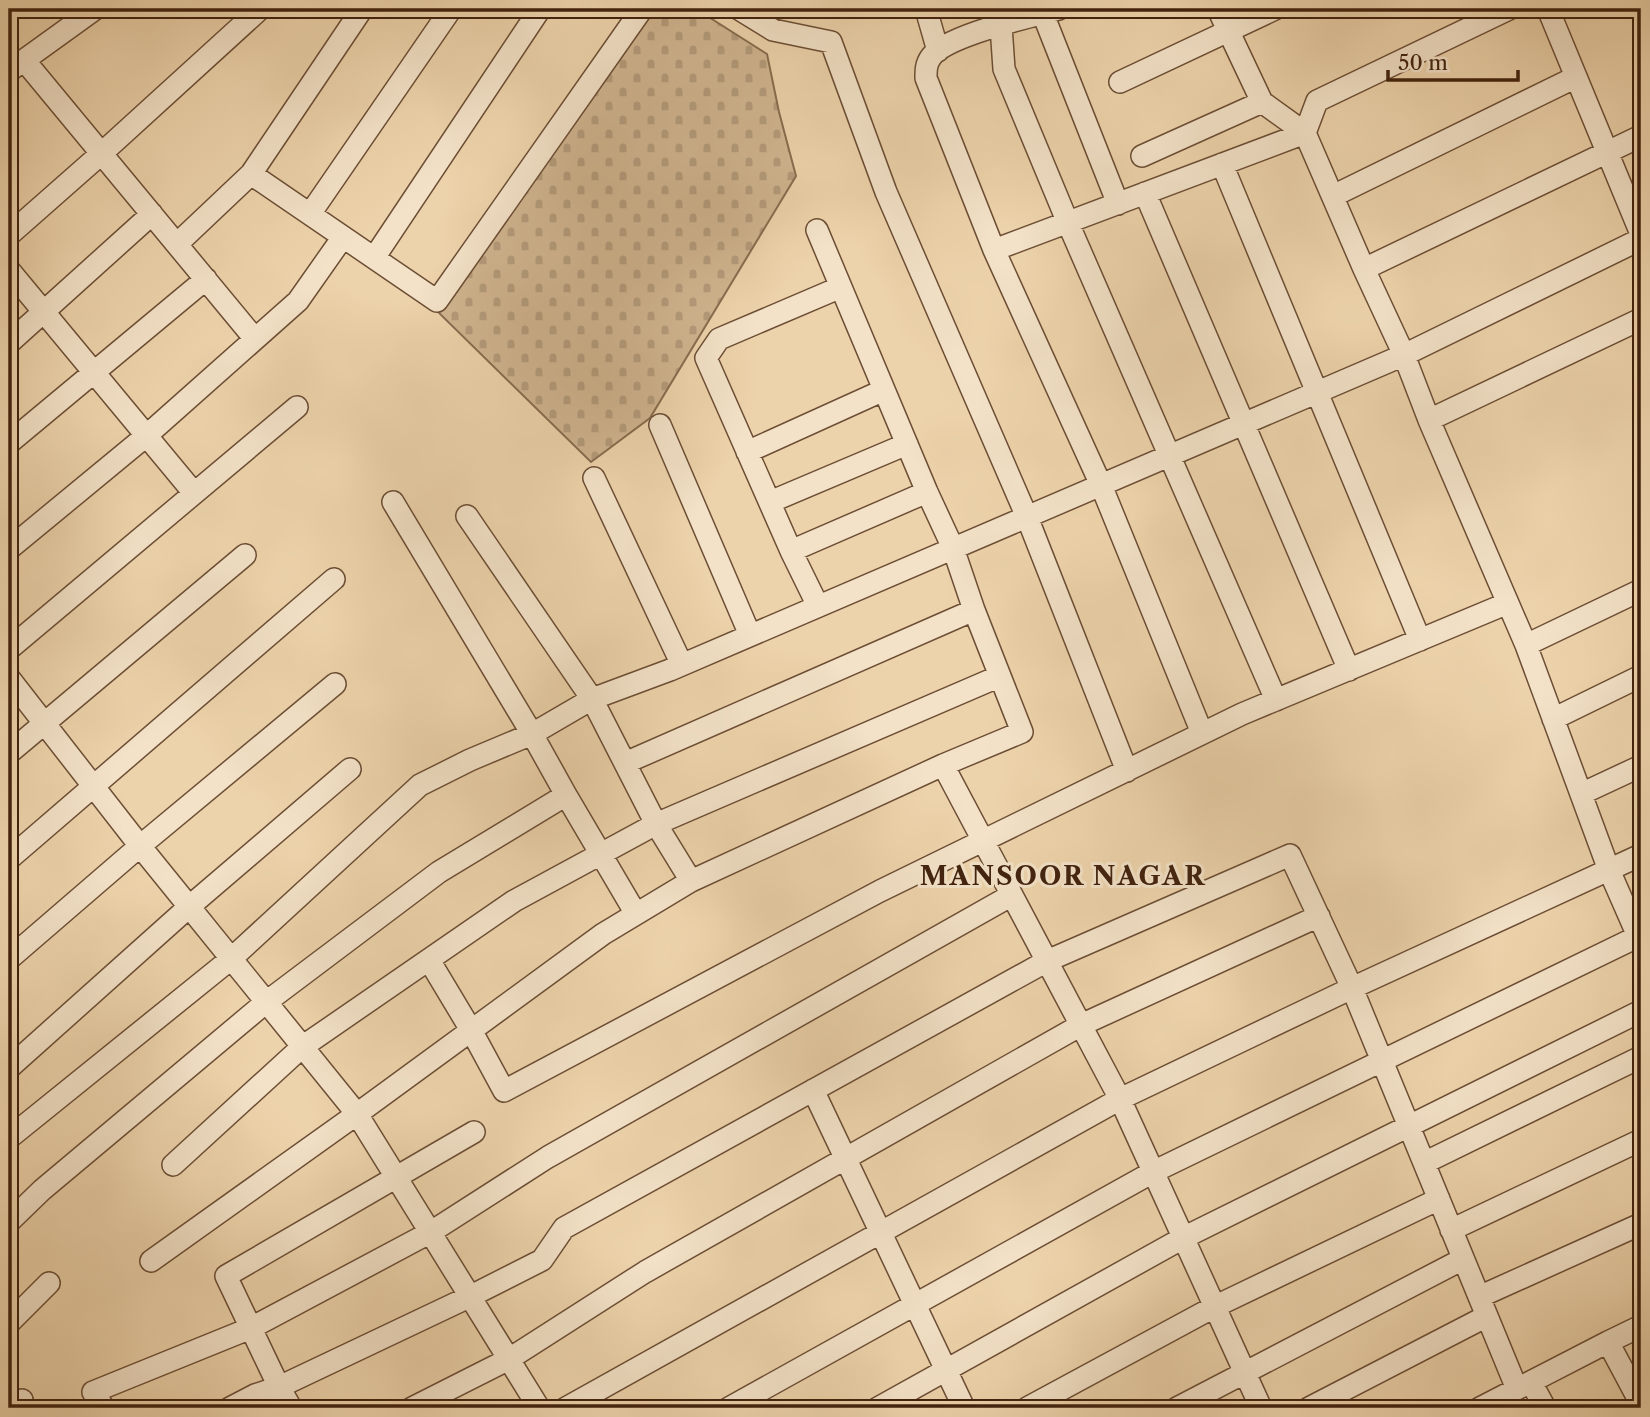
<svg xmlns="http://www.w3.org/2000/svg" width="1650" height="1417" font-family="'Libre Caslon Text',serif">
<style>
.cemetery{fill:url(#cemetery-stones);stroke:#886c4f;stroke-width:2}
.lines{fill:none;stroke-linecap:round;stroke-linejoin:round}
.minor-casing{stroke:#6c4e35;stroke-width:24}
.minor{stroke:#f3e2c8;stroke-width:21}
.labels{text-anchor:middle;stroke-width:6;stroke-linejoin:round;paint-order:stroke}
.district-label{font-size:26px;font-weight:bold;letter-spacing:2px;fill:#41220e;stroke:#f3e2c8}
</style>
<defs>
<pattern id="cemetery-stones" width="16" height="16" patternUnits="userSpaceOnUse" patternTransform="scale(1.75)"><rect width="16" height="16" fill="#d0b590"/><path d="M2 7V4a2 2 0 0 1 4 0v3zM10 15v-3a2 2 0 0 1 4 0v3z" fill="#b49b7b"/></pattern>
</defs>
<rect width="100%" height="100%" fill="#edd3ab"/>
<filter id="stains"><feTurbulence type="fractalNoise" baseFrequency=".00286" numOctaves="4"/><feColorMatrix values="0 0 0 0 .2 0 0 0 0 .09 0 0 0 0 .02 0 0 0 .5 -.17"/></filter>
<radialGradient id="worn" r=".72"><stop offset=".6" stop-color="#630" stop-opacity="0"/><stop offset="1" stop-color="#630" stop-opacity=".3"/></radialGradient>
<path class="cemetery" d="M653,9H696L767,54L779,112L796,176L650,418L591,462L439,313Z"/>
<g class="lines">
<defs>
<path id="minor" d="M739,9L773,30L831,42L886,192L1027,517L1127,771
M926,9L938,51
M1218,9L1262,102L1305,133
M1509,9L1317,101L1305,133L1364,269L1404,355L1429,420L1526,645L1609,870L1641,943
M1548,9L1641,234
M1043,14L1118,204
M1001,26L1004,69L1068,223L1276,700
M24,60L255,339
M9,71L95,9
M1120,82L1275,9
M1142,156L1262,102
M1222,164L1420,640
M251,174L437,301L642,9
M1145,193L1349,670
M1333,196L1576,77
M310,214L451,9
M817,230L927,492L953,548L974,610L1022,732L943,765
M9,235L102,153L260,9
M177,244L251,174L362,9
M994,250L926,78C926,70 926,64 931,57C947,35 1031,17 1059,9
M374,258L540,9
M1364,269L1641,136
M9,270L194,493
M9,343L152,214
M1429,420L1641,319
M660,425L750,635
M9,443L206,279
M747,452L884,390
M594,478L682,665
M393,502L532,734L566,795L636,914
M770,502L907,444
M467,516L592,699L656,824L691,881
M9,549L146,436L298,301L343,237
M791,551L927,492
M818,606L791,551L706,358L719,339L841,287
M1526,645L1641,590
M9,649L297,407
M9,678L140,846L357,1114L539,1408
M1553,719L1641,676
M1202,733L1101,485L994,250L1305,133
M9,753L245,555
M625,763L974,610
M1581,794L1641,766
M9,859L334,579
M9,959L140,846L335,684
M429,960L471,1030L504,1091L880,891L1242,714L1508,603
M9,1068L190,906L350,769
M813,1090L964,1408
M9,1138L232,958L420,785L470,760L532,734L592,699L670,670L1404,355L1641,239
M1424,1163L1641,1057
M173,1165L302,1047L514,901L656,824L1000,676
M9,1222L42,1190L265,1003L439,872L566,795
M1451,1230L1641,1140
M151,1261L357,1114L603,934L691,881L943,765L1120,1099L1261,1408
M1479,1297L1641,1224
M9,1323L49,1283
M1608,1342L1641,1404
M1531,1382L1545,1408
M14,1408L22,1400
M104,1408L93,1392L251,1328L431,1232L548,1157L1012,895
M230,1408L255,1395L279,1387L471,1296L542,1260L564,1228L1047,961L1290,855L1352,988L1517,1389
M291,1408L279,1387L226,1276L474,1132
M412,1408L509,1359L645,1272L1081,1025L1319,916
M566,1408L1120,1099L1352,988L1641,855
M729,1408L1153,1172L1641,935
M878,1408L1183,1238L1641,1011
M1027,1408L1214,1307L1439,1199
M1177,1408L1463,1259
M1309,1408L1487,1316
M1480,1408L1608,1342L1641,1326"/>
</defs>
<use href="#minor" class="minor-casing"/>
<use href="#minor" class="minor"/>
</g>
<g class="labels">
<g class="district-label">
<text x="1063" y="885">MANSOOR NAGAR</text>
</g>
</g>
<rect width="1650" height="1417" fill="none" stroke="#edd3ab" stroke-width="35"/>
<rect x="10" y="10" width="1629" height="1396" fill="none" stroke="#41220e" stroke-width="3.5"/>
<rect x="18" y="18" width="1615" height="1382" fill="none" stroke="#41220e" stroke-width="2"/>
<path d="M1388 70v10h130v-10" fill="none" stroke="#41220e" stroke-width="3.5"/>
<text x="1398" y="70" font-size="21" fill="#41220e" stroke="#f3e2c8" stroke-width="5" paint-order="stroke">50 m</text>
<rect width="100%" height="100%" filter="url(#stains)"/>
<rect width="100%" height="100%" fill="url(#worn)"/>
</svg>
